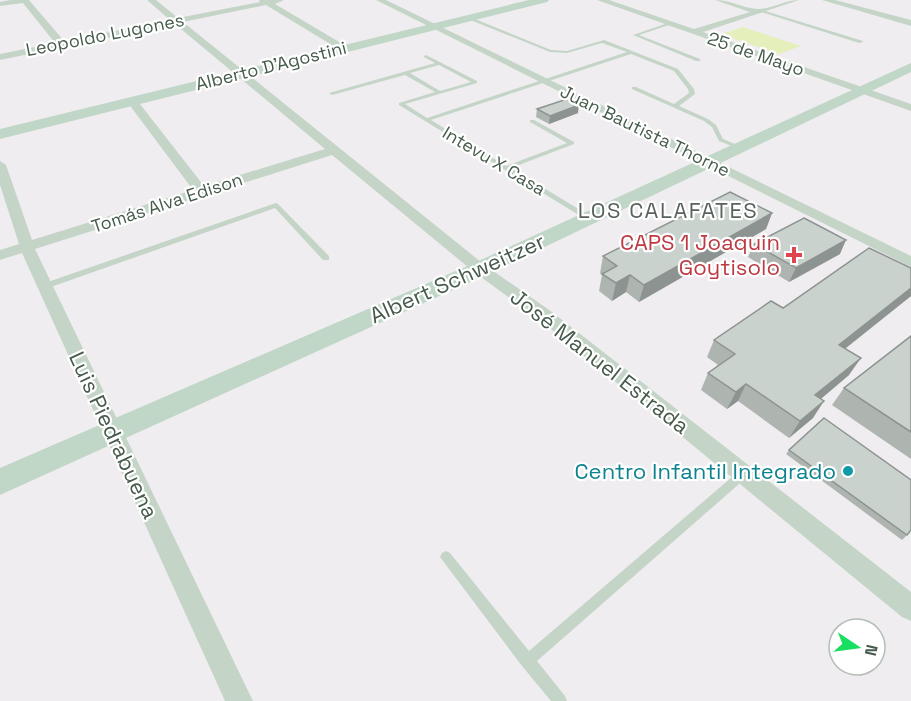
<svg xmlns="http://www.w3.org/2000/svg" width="911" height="701" font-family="'Space Grotesk',sans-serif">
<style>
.green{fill:#e5efbb}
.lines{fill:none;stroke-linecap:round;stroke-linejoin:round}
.service{fill:#c4d5c8;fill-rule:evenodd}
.minor{fill:#c4d5c8;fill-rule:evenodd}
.secondary{fill:#c0d7c7;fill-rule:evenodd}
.wall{fill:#aeb5b1}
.shaded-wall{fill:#8d9390}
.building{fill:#cad2ce;stroke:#8d9390;stroke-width:1.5}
.health-dot{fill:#e0444e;stroke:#fff;stroke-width:2}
.culture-dot{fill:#0f9aa8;stroke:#fff;stroke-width:2}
.labels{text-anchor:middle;stroke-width:4.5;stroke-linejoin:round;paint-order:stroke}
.far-street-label{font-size:18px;fill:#465b4b;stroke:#fff}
.far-quarter-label{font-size:22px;letter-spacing:1.5px;fill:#5a625d;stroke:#fff}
.health-label{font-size:22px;fill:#be3a42;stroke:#fff;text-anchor:end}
.street-label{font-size:22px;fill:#465b4b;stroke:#fff}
.culture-label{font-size:22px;fill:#0d838f;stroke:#fff;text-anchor:end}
</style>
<rect width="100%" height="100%" fill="#f0edf0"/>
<path class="green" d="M743,27L801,46L779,54L726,36L725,33Z"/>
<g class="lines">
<path class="service" d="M762,10L863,41V42L859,43L761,12Z
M470,17L551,50L567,51L604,40L678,69L694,89L695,94L679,106L708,119L716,125L723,139L742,147L739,149L719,141L712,127L704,121L632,89V87H636L674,104L689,93L688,89L674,71L631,54L431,120L506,166L567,143L530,122V120H534L574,142V144L511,168L590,216V220H587L399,105V103L435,92L405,75L332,95L329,93L435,63L424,57V56L426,55L477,81V83L405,104L427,118L627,52L602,43L567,53L550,52L468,19ZM439,65L471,82L440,91L410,73Z
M668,23L672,24L639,35L700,59V61H696L633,35Z
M276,203L278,204L329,256V260H323L275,208L48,288L45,289L41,286L42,284Z
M743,469L747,471L748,474L747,477L537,661L565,696L567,701H551L522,666L440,557L442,553L446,551L450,553L529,651L739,471Z"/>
<path class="minor" d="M10,0H29L64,41L170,20L147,0H156L178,18L260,2L259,0H284L275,4L346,46V50H340L266,5L183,22L486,266L552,312L911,592V621L902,617L540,320L474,272L332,155L35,249L253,701H225L22,253L0,260V250L19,244L0,185V161L6,165L32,240L193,190L128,103V99H136L204,186L325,149L175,24L0,60V54L55,43L23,3L0,6V2Z
M376,0H386L911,256V267Z
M597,0H609L694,29L750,12L715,0C730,0 743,8 757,9C769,10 785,0 799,0L703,32L911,104V111Z
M822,0H835L911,20V26Z"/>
<path class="secondary" d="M529,0H549L547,2L0,139V129Z
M911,63V72L488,274L0,495V468L472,264Z"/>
</g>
<path class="wall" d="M537,109L578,113L549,124L536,117Z
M772,213L766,229L639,302L626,292L612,301L599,291L602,275L600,273L603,256Z
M754,244L840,254L789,282L748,257Z
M911,268V296L845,349L849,375L821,399L813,418L789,438L738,401L727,409L701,390L708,373L718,365L707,357L714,340L783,308Z
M911,336V459L832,405L844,388Z
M789,450L907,535L902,540L786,454Z"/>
<path class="shaded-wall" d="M579,105L578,113L549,124L550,116Z
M772,213L766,229L639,302L644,285Z
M846,240L840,254L789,282L796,268Z
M630,275L626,292L612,301L616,283Z
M911,288V296L828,362L839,345Z
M861,358L849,375L805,412L815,395Z
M746,384L738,401L727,409L736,392Z
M824,401L813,418L789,438L800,421Z"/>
<path class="building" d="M567,99L579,105L550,116L537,109Z
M730,192L772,213L644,285L630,275L616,283L602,274L617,266L603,256Z
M804,218L846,240L796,268L754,244Z
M869,248L911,268V288L839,345L861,358L815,395L824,401L800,421L746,384L736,392L708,373L735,354L714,340L771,301L783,308Z
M911,336V432L844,388Z
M824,418L911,480V530L907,535L789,450Z"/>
<path class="health-dot" d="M791 246h6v6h6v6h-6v6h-6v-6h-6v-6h6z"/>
<circle class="culture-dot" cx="848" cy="471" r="6"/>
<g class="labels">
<g class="far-street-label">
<text transform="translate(105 35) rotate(-11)" y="6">Leopoldo Lugones</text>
<text transform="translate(756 54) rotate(19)" y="6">25 de Mayo</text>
<text transform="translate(271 66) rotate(-14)" y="6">Alberto D'Agostini</text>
<text transform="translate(645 131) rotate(26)" y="6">Juan Bautista Thorne</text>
<text transform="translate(494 161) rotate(31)" y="6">Intevu X Casa</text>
<text transform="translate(167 203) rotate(-18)" y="6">Tomás Alva Edison</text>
</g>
<g class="far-quarter-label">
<text x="668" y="218">LOS CALAFATES</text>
</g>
<g class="health-label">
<text x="780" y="250">CAPS 1 Joaquin<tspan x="780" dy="25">Goytisolo</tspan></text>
</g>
<g class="street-label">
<text transform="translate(457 278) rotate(-24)" y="8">Albert Schweitzer</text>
<text transform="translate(600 361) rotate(38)" y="8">José Manuel Estrada</text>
<text transform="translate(114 435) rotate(65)" y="8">Luis Piedrabuena</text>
</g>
<g class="culture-label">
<text x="836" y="479">Centro Infantil Integrado</text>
</g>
</g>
<g transform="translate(857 647) rotate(103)"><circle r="28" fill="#ffffff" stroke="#b5bdb7" stroke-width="1.5"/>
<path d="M0-4.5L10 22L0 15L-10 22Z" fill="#18df5f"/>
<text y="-9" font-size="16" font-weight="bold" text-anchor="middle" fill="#465b4b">N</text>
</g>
</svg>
